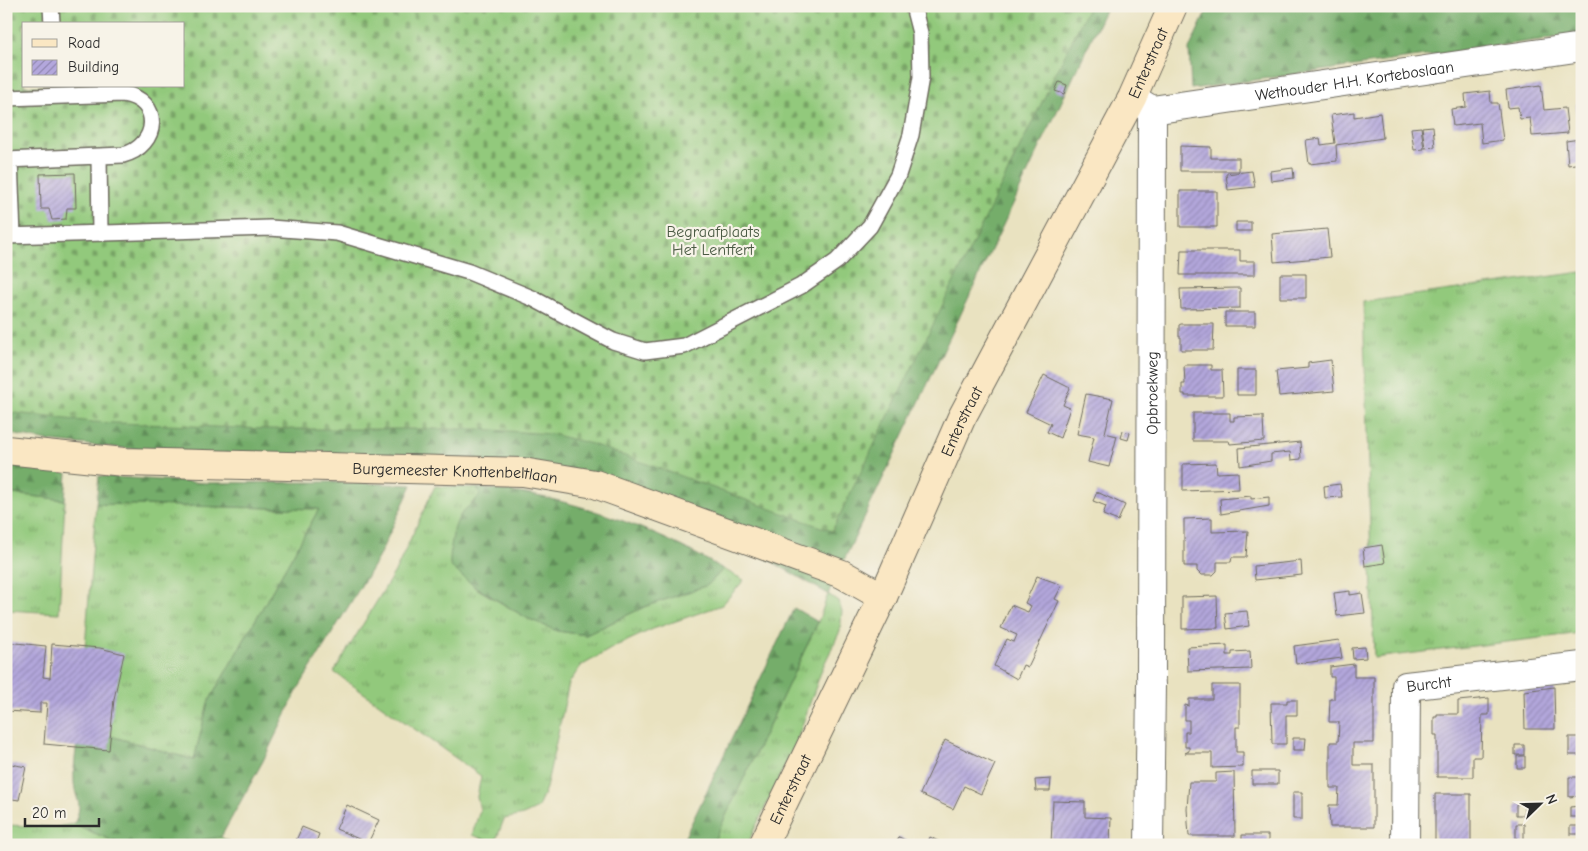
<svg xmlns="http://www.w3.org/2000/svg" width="1588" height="851" font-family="'Comic Neue',sans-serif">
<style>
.grass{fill:url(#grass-tufts);stroke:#5e7a53}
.forest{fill:url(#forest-firs);stroke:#506c4b}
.cemetery{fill:url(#cemetery-stones);stroke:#5e7a53;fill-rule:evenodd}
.building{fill:url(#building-hatch)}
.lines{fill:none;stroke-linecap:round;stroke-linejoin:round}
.lane-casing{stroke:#6e6b5f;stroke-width:18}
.street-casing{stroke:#6e6b5f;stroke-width:30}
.secondary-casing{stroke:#6e6b5f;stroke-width:30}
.lane{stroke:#fff;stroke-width:15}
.street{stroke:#fff;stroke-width:28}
.secondary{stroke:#fae7c3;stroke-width:28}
.labels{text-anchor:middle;stroke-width:4.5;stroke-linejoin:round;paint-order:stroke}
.street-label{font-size:16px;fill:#2b2b2b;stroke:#f7f3e8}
.park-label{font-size:16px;fill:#4a5a43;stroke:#f7f3e8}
</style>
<defs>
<pattern id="grass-tufts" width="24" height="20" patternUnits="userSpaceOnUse" patternTransform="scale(1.25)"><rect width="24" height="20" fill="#92c97b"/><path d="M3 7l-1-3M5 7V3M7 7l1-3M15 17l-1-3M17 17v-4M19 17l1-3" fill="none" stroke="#77a365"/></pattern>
<pattern id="forest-firs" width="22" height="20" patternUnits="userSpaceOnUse" patternTransform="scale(1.25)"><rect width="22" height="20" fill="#75ad6b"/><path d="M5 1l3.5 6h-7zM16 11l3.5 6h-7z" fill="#608d58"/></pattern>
<pattern id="cemetery-stones" width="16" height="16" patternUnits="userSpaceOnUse" patternTransform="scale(1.25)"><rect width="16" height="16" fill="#92c97b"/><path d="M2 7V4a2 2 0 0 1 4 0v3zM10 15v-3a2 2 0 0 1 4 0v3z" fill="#77a365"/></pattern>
<pattern id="building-hatch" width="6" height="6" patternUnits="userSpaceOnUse" patternTransform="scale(1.25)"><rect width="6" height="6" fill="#b3a7dc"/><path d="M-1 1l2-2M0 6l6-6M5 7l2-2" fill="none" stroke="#9288b3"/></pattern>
</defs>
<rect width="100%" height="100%" fill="#f7f3e8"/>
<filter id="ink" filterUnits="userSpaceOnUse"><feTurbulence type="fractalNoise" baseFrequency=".02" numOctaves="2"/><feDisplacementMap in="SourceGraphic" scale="10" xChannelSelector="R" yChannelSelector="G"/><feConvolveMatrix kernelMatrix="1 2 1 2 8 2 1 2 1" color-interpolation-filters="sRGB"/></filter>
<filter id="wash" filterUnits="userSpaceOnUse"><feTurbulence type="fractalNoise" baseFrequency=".0096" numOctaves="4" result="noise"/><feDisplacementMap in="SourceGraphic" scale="20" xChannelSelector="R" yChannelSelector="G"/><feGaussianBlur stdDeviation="1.12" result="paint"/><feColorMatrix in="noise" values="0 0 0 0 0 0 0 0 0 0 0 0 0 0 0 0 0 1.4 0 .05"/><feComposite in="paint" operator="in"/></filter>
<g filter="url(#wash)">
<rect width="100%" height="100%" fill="#e9e2c0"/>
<path class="grass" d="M1582,272V633L1374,658L1363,302Z
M435,486L477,488L480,492L479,497L469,506L474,587L525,617L557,631L586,635L644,607L708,585L723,569L744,580L722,605L653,629L614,647L581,666L569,683L546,788L538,808L523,815L504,819L495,843L472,835L480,810L477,797L481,776L334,672L397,568Z
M6,493L65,500L59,613L6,610Z
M96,504L319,509L208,703L194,760L79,727Z
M828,594L838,601L842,611L840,631L822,669L797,740L747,845H712L818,622Z
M74,824L122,845H6V825L56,827Z
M221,837L235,845H172Z"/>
<path class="forest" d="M919,6H1107L828,594L769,560L599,483L122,448L48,441L6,433V366Z
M1209,6H1582V34L1191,89L1189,49Z
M6,464L67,473L65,500L6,493Z
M99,476L207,483L334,482L412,485L378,558L298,689L263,761L221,837L172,845H122L74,824C84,802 76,803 74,783C73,765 77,745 79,727L194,760L208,703L319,509L96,504Z
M477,488C564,494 648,525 723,569L708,585L644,607L586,635L557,631L525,617L474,586L450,566C450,550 452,526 462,513C468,505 478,502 480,492Z
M794,608L818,622L712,845H681Z"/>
<path class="cemetery" d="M6,6H1089L832,531L592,444L551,434L479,429H265L93,422L6,412ZM24,24H184V86H24Z"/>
<g id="blocks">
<path class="building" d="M1059,82L1067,85L1064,94L1055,91Z
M1541,85L1544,110L1565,108L1568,133L1532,136L1530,118L1520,119L1518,107L1508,108L1506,90Z
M1490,91L1491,103H1498L1503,140L1482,143L1480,123L1453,126L1451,109L1466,107L1465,94Z
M1582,103V135L1579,136L1576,104Z
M1354,112V117L1380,113L1383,138L1336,145L1337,161L1309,164L1306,140L1320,138L1321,145L1335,143L1331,115Z
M1433,126L1435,147L1425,148L1422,127Z
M1421,127L1424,149L1414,150L1411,128Z
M1580,139L1582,163L1568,165L1566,141Z
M1180,146L1211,147V158H1239V171H1180Z
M1293,168L1294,178L1271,181L1270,171Z
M1252,171L1255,187L1228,190L1226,174Z
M75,173L76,208H67L66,219L52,220L49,209H41L40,174Z
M1180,191H1217V227H1180Z
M1236,222H1251V231H1236Z
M1327,229L1330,257L1274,262L1272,234Z
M1181,250H1240V261H1255V275H1180Z
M1280,274H1306V298H1280Z
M1240,288V308L1181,309L1180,289Z
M1225,312H1255V326H1225Z
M1181,324H1214L1213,350H1181V337H1179V325Z
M1331,360L1334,391L1279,396L1276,371L1308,368V363Z
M1184,365H1211V370H1222L1223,396H1185V394H1182V384H1185Z
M1237,370H1256V395H1237Z
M1044,375L1070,388L1063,405L1070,408L1060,438L1047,432L1051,424L1026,412Z
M1086,394L1113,399L1105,433L1117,436L1109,467L1088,462L1094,437L1077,434Z
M1193,413H1230V421H1234V417L1263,416L1264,441L1230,444L1229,441H1193Z
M1123,431L1130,433L1128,440L1121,438Z
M1300,442L1301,459L1291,460L1290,452L1271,454V461L1240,466L1239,448Z
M1216,463L1217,473L1238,472L1239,489L1183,491V464Z
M1340,484L1342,497L1325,498L1324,486Z
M1097,492L1125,505L1118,521L1103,515L1106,506L1093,501Z
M1251,496V499L1269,497V506L1221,514L1220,499Z
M1212,518V532L1248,531L1246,557H1232L1231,562H1217V571L1213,575H1201L1197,571V566H1184V519Z
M1382,545L1385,563L1365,566L1363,548Z
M1301,561L1302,575L1255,580L1254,566Z
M1037,576L1062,585L1055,599L1059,601L1028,667L1023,665L1017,679L994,666L1007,639L1014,642L1017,635L1001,628L1011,605L1028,612L1031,606L1025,603Z
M1350,591V595L1362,593L1365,613L1337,616L1334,593Z
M1217,596L1218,628L1182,629V597Z
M1247,611L1249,626L1227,629L1225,613Z
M1339,640L1342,658L1296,664L1294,646Z
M6,642L46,646L43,677L50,678L52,644L100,648L124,654L114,699L109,750L44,744L47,703H40V713L6,711Z
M1227,645V655H1232V652L1250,651L1251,669L1188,671L1187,647Z
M1365,647L1366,658L1353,659L1352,648Z
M1354,664V677H1374V743H1353V765H1374V827H1330L1329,805H1338L1339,788H1330V742H1338L1339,722H1329L1330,699H1334V677H1330V667Z
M1212,685H1240V727H1236V752H1243V767L1212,768V753H1185L1189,751V747H1185V732H1189V720H1185V705L1189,706V699H1212Z
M1554,687L1555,729H1525L1524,691Z
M1489,698V715H1482L1481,757H1473V777H1437V735H1434V717H1437V714H1458V701Z
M1287,700H1297V715H1286V744H1272L1271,703H1287Z
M1569,737H1582V755H1569Z
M1293,738H1306L1305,750H1293Z
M945,740L995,764L981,794L964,786L953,809L920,794Z
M1515,745H1524V755H1515Z
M1517,756H1525V768H1517Z
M6,763L26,767L19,800L6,798Z
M1252,771H1278V784H1252Z
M1234,772L1235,836H1189L1187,809L1189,782H1216V773Z
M1569,777H1581L1580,796L1569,797Z
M1051,779L1050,791H1036L1035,780Z
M1293,792H1302V819H1293Z
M1435,794H1471V845H1435Z
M1053,801L1085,802V817L1111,818L1110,845L1051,844Z
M1516,804H1524V815H1516Z
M347,805L379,820L368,843L336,829Z
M1580,806V817H1570V807Z
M1516,824H1524V845H1516Z
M1570,826H1581V834H1570Z
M302,827L319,834L315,845H294Z
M1242,835H1268V845H1242Z
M899,837L915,845H896Z
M930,837L946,845H927Z"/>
</g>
</g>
<g filter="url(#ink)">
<use href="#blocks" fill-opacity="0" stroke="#6e6b5f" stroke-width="1"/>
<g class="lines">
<defs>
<path id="lane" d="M51,6L52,24
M6,98L123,94C163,100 159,146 123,155L6,160
M99,157L100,233
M10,160L13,236
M6,236L270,228L337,233L469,272L532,298L613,341L645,351L684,346L801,286L837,261L870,226L898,175L911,135L921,77L920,33L913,6"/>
<g id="street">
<path id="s1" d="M1137,101L1152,110L1582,47"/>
<path id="s2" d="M1151,677L1152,110"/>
<path d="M1149,845L1151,684"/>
<path id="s3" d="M1405,845L1406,686L1582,666"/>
</g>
<g id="secondary">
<path id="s4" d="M6,450L124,462L523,472L595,484L842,574L883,597"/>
<path id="s5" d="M763,845L883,597L961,419L1132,98L1173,6"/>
</g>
</defs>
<use href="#lane" class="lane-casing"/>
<use href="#street" class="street-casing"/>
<use href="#secondary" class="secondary-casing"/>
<use href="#lane" class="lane"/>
<use href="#street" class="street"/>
<use href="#secondary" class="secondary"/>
</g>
</g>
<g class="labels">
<g class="street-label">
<text dy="6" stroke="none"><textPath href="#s5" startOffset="872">Enterstraat</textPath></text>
<text dy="6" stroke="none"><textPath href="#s1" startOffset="222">Wethouder H.H. Korteboslaan</textPath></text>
<text dy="6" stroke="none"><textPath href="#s2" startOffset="284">Opbroekweg</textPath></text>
<text dy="6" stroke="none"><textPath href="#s5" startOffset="468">Enterstraat</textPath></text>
<text dy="6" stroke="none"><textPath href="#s4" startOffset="450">Burgemeester Knottenbeltlaan</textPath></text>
<text dy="6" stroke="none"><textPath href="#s3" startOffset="182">Burcht</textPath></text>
<text dy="6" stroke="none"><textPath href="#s5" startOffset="62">Enterstraat</textPath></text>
</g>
<g class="park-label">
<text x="713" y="237">Begraafplaats<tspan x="713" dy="18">Het Lentfert</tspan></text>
</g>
</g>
<rect width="1588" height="851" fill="none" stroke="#f7f3e8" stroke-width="25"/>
<rect x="22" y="22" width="162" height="65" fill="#f7f3e8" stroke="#a5a39c"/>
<rect x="32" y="39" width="25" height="8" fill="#fae7c3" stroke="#a5a39c"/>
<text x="68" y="48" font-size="15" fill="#2b2b2b">Road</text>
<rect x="32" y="60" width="25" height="15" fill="url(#building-hatch)" stroke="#a5a39c"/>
<text x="68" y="72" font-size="15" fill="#2b2b2b">Building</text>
<g transform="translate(1540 804) rotate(67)" stroke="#f7f3e8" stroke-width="4" paint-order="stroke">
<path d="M0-4L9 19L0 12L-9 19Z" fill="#2b2b2b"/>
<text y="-8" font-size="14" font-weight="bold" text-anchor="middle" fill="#2b2b2b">N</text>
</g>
<path d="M25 818v8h74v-8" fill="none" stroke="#2b2b2b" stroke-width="2.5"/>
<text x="32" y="818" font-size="15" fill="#2b2b2b" stroke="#f7f3e8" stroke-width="4" paint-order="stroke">20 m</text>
</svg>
